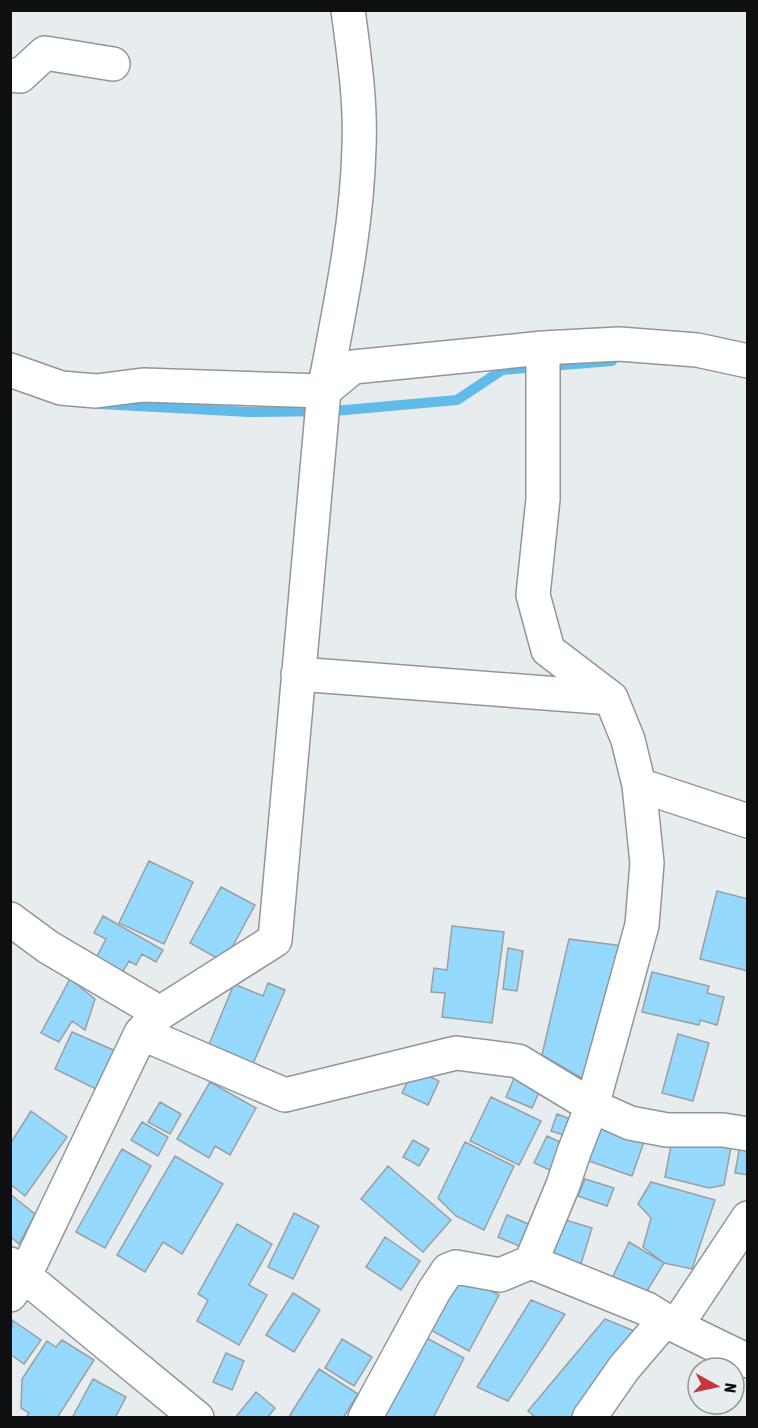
<svg xmlns="http://www.w3.org/2000/svg" width="758" height="1428" font-family="'Asap Condensed',sans-serif">
<style>
.lines{fill:none;stroke-linecap:round;stroke-linejoin:round}
.stream{stroke:#62bae8;stroke-width:10}
.building{fill:#95d9fe;stroke:#9b9fa2;stroke-width:1.5}
.minor-casing{stroke:#919698;stroke-width:36}
.minor{stroke:#fff;stroke-width:33}
</style>
<rect width="100%" height="100%" fill="#e7ecee"/>
<g class="lines">
<path class="stream" d="M100,404L249,412L334,411L457,400L502,370L612,361"/>
</g>
<path class="building" d="M149,861L193,882L164,944L119,923Z
M221,887L255,905L224,962L190,943Z
M717,891L748,899V971L700,959Z
M103,916L163,950L156,962L142,954L136,965L129,961L122,973L96,958L106,939L94,933Z
M452,926L504,932L492,1023L442,1017L445,993L431,992L434,968L447,970Z
M569,939L623,946L585,1080L542,1055Z
M508,948L523,951L517,991L503,989Z
M652,972L709,986L707,993L724,997L717,1025L700,1020L699,1025L642,1012Z
M70,979L95,999L85,1030L72,1021L59,1042L41,1033Z
M268,983L285,990L252,1066L208,1047L234,984L263,996Z
M72,1032L118,1052L100,1091L55,1069Z
M678,1034L709,1043L693,1101L662,1093Z
M414,1069L439,1081L428,1105L402,1093Z
M518,1069L544,1081L532,1108L506,1097Z
M210,1082L256,1108L230,1155L215,1146L209,1158L177,1139Z
M491,1097L541,1121L519,1165L470,1141Z
M160,1102L181,1114L170,1134L148,1122Z
M31,1111L67,1137L25,1196L10,1184V1144Z
M557,1114L573,1120L567,1136L551,1131Z
M603,1120L646,1136L632,1176L589,1161Z
M142,1122L168,1137L158,1156L131,1140Z
M673,1135L731,1147L724,1185L709,1188L665,1177Z
M547,1136L566,1145L554,1172L534,1163Z
M413,1140L429,1149L419,1166L403,1157Z
M465,1142L514,1166L484,1230L456,1216L438,1198Z
M740,1145L748,1146V1175L735,1173Z
M122,1149L151,1166L105,1248L76,1232Z
M175,1156L223,1184L182,1254L163,1242L145,1272L117,1255Z
M388,1166L451,1220L423,1252L361,1199Z
M585,1179L614,1188L607,1206L578,1196Z
M651,1182L715,1200L692,1269L664,1263L643,1247L651,1218L638,1204Z
M10,1194L35,1214L19,1244L10,1236Z
M294,1213L319,1226L293,1279L268,1267Z
M507,1215L533,1226L524,1248L498,1237Z
M559,1218L592,1228L580,1267L547,1257Z
M237,1224L272,1244L249,1285L267,1295L239,1345L197,1321L208,1300L198,1294Z
M385,1237L420,1261L401,1290L366,1267Z
M629,1242L664,1263L641,1301L608,1287Z
M457,1273L499,1295L469,1351L427,1328Z
M293,1293L320,1310L294,1352L266,1335Z
M531,1300L565,1314L508,1401L477,1387Z
M605,1319L644,1335L570,1418H536L528,1411Z
M12,1320L41,1340L24,1364L10,1354Z
M423,1336L464,1358L433,1418H381Z
M342,1339L372,1357L354,1386L325,1368Z
M62,1340L94,1360L57,1418H26L29,1413L21,1408L22,1379L47,1341L56,1347Z
M226,1353L244,1361L232,1390L213,1382Z
M319,1369L358,1394L343,1418H293L290,1415Z
M93,1379L126,1397L115,1418H72Z
M256,1392L275,1408L267,1418H235Z"/>
<g class="lines">
<defs>
<path id="minor" d="M10,75L20,76L45,53L113,64
M543,348V499L533,595L548,650L611,698L628,740L639,785
M10,370L61,388L96,391L143,385L324,391C339,311 357,230 359,147C361,102 354,55 348,10
M298,674L611,698
M10,919L48,947L160,1013
M141,1033L285,1095L456,1053L518,1061L592,1106L630,1123L667,1130H723L748,1134
M531,1262L563,1185L574,1152L592,1106L642,925L647,863L639,785L748,821
M10,1264L197,1418
M10,1295L25,1275L141,1033L160,1013L275,940L324,391L353,367L543,348L619,344L697,350L748,361
M676,1326L748,1361
M365,1418L434,1291L448,1270L456,1267L500,1275L531,1262L647,1309L665,1320
M589,1418L624,1368L665,1320L676,1326L748,1218"/>
</defs>
<use href="#minor" class="minor-casing"/>
<use href="#minor" class="minor"/>
</g>
<rect width="758" height="1428" fill="none" stroke="#0d0f10" stroke-width="24"/>
<g transform="translate(716 1386) rotate(98)"><circle r="28" fill="#e7ecee" stroke="#909495" stroke-width="1.5"/>
<path d="M0-4.5L10 22L0 15L-10 22Z" fill="#c4353c"/>
<text y="-9" font-size="16" font-weight="bold" text-anchor="middle" fill="#0d0f10">N</text>
</g>
</svg>
